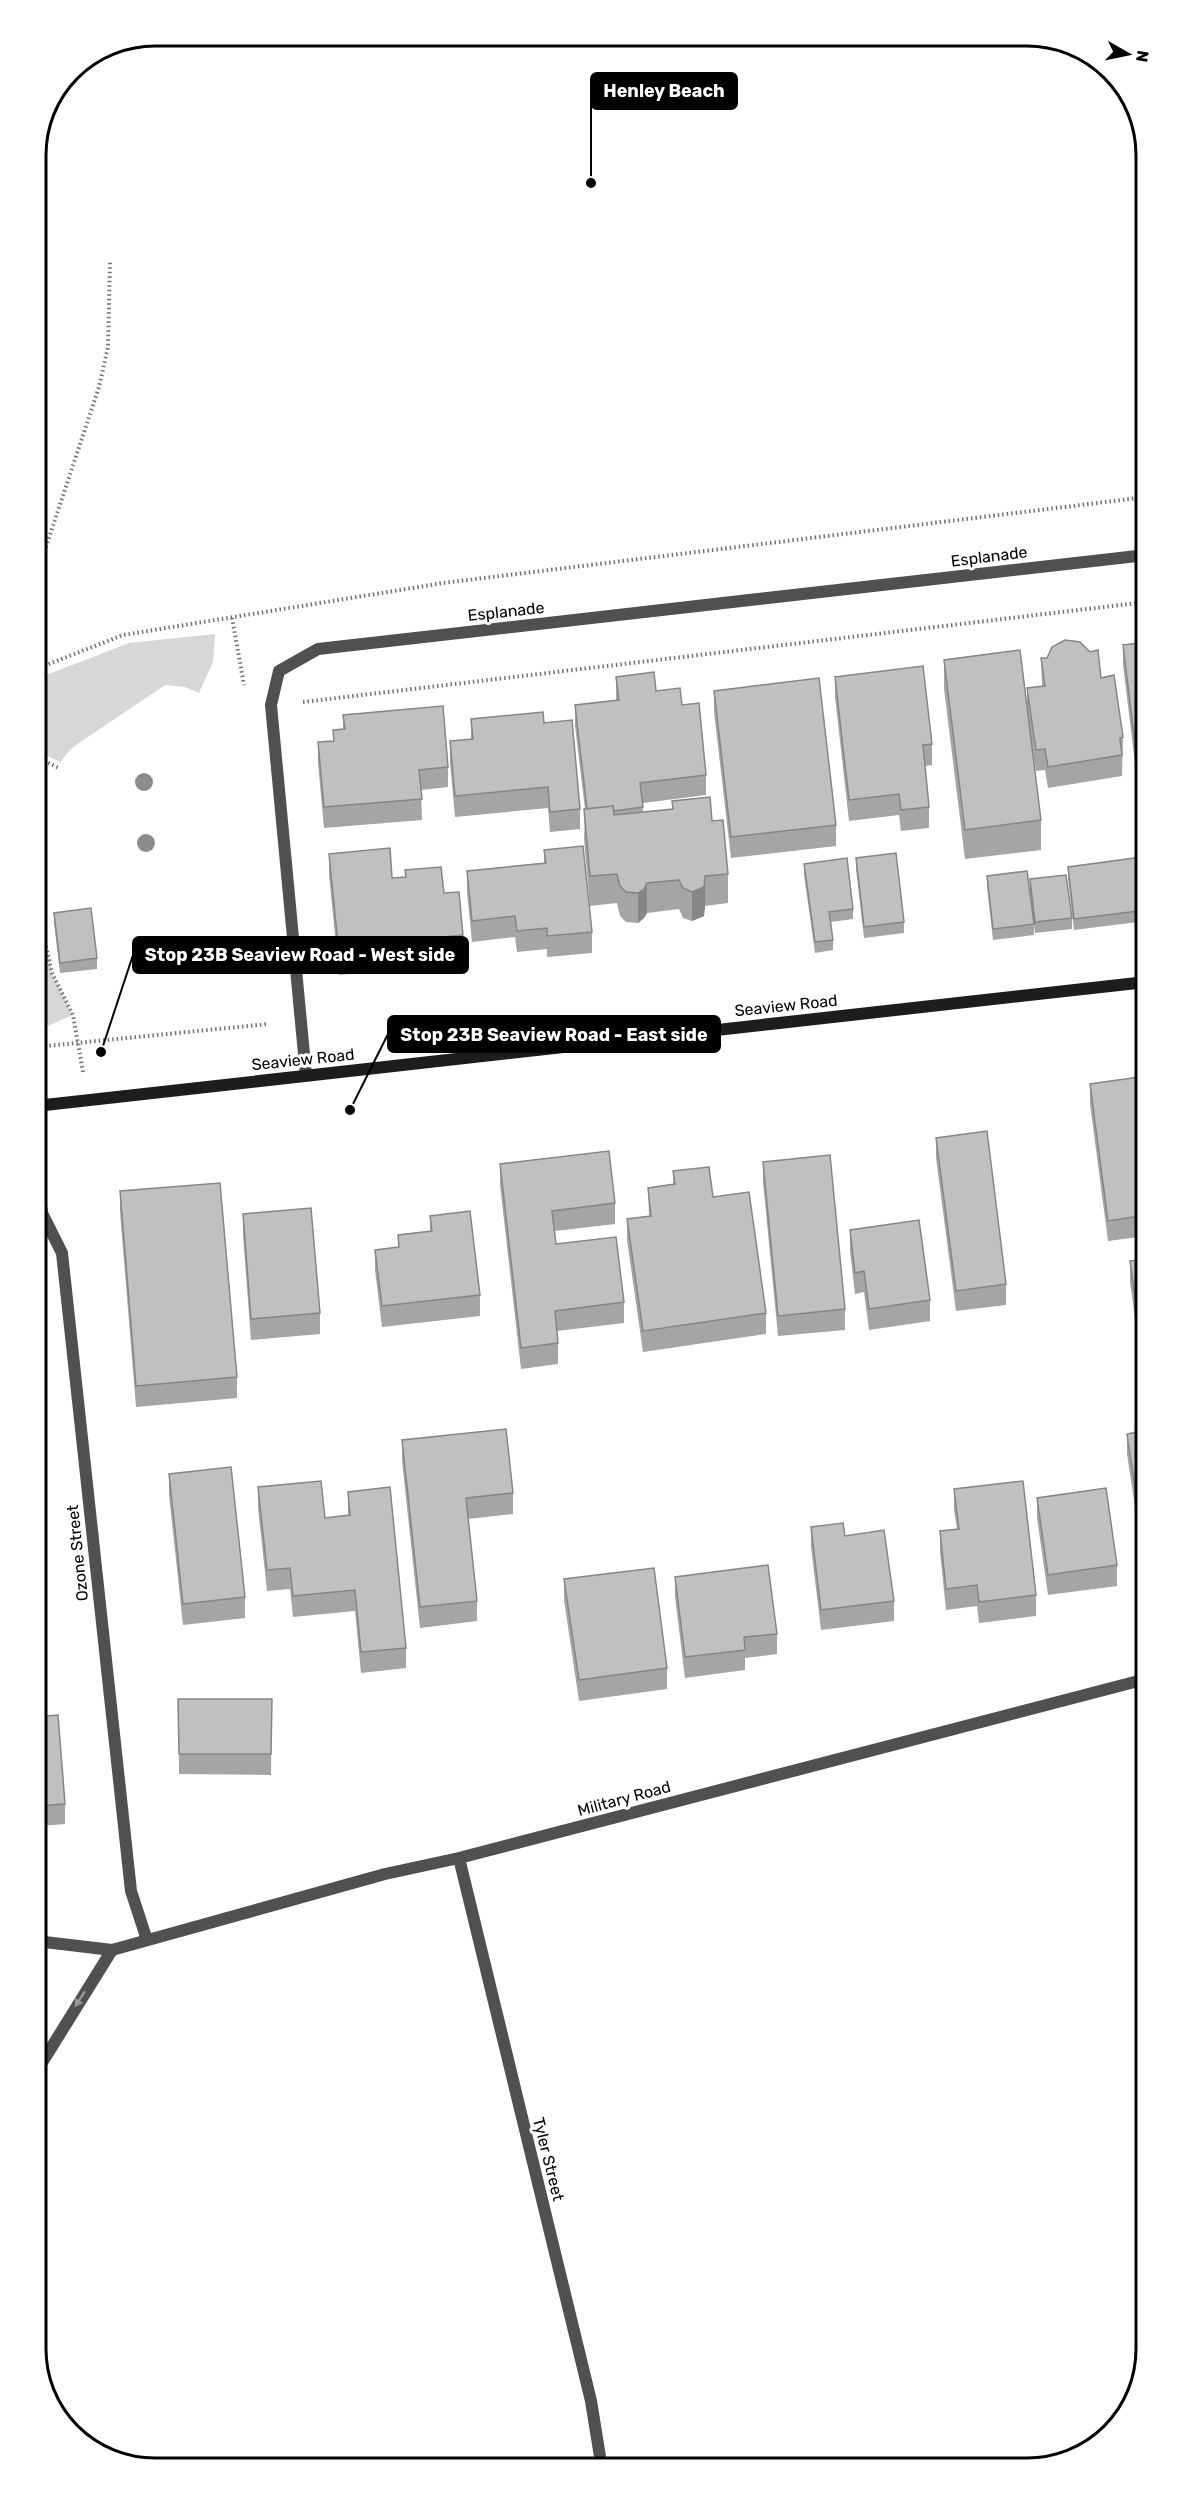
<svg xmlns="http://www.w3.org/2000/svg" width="1182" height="2505" font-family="Rubik,sans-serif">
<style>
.green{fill:#d7d7d7}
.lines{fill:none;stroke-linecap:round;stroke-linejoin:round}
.path{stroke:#727272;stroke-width:4;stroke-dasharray:1.5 3;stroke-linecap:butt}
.service{stroke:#505050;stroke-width:12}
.minor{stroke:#505050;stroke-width:12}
.secondary{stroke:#1d1d1d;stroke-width:12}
.tree{fill:#8c8c8c}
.wall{fill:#a5a5a5}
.shaded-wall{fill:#868686}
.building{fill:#c0c0c0;stroke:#868686;stroke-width:1.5}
.oneway{fill:#969696}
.labels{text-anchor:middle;stroke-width:6;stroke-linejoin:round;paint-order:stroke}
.street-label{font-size:16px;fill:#000;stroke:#fff}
.rim{fill:none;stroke:#000;stroke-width:3}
.leader{fill:none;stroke:#000;stroke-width:2}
.callout-dot{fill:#000;stroke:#fff;stroke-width:2}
.callout{fill:#000;stroke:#000;stroke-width:2}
.callout-label{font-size:18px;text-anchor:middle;font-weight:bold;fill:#fff}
</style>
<rect width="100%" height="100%" fill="#fff"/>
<path class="green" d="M215,634L213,662L199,693L185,687L165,685L73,747L60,762L36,750V679L129,643Z
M36,898L52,973L73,1015L36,1031Z"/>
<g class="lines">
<path class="path" d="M36,577L99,387L108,347L110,262
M232,618L244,685
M36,669L123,635L443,583L1146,497
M303,702L1146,602
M36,725L44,698V665
M36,757L59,768
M36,898V909
M37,907L52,973L73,1015L83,1072
M36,1047L268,1024"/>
<path class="service" d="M36,2066L43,2061L112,1950"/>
<path class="minor" d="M306,1075L271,705L279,671L318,649L1146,555
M36,1165L42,1213L62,1253L131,1891L147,1940
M459,1858L591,2401L602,2469
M36,1941L112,1950L385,1874L459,1858L1146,1679"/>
<path class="secondary" d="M36,1106L1146,982"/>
</g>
<g class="tree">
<circle cx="144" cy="782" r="9"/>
<circle cx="146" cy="843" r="9"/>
</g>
<path class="wall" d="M1146,642V812L1141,813L1123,665V645Z
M1041,658L1101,678L1123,737L1122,776L1048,788L1045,770L1036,771L1030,732L1041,820V850L965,859L944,689V660L1027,703V688L1042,686Z
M616,677L656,691L682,705L706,775V795L643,803V812L672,809V801L712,821L728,874V903L705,906L704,916L692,921L683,918L679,909L647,913L644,918L638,923L626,922L620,916L617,903L590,906L584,839L585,809L575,726V705L616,700Z
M835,677L932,744V765L925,766L929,807V828L901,831L899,815L849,821L835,697Z
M714,691L836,825V846L731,858L714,712Z
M343,715L448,767V787L421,790L422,820L324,828L318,763V742L333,741V730L343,729Z
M471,719L544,723L580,809V829L550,832L548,808L455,817L450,762V741L471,739Z
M544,850L592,932V953L547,957V949L517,952L515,937L472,942L467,892V871L544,863Z
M1146,851V921L1074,930L1068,878V867L1142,857Z
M329,854L392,878L444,893L463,935V956L427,960V966L339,975L329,875Z
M856,858L904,922V933L864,938L856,869Z
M804,864L853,909V919L831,922L833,940V950L815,953L804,875Z
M987,876L1034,924V935L993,940L987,887Z
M1030,879L1072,918V929L1035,933L1030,890Z
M54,913L97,958V969L60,973L54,923Z
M1146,1076V1236L1108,1241L1090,1104V1084Z
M936,1138L1006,1284V1305L956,1311L936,1158Z
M763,1162L845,1309V1330L778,1336L763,1182Z
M500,1164L615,1203V1224L555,1231L556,1244L624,1302V1323L557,1331L558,1343V1364L521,1369L500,1185Z
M673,1171L713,1197L766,1313V1334L643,1352L627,1240V1219L649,1217L648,1188L673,1184Z
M120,1191L237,1377V1398L136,1407L120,1212Z
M243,1214L320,1313V1334L251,1340L243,1235Z
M430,1216L480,1295V1316L382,1327L375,1270V1250L398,1247V1235L430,1231Z
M850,1230L930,1300V1321L869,1330L864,1292L855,1294L850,1251Z
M1146,1259V1392H1145L1130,1282V1261Z
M1146,1430V1574H1145L1127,1454V1434Z
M402,1440L513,1493V1514L468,1519L477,1601V1621L420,1628L402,1461Z
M169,1474L245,1597V1618L183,1625L169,1495Z
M258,1487L325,1518L348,1515V1492L406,1648V1668L361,1673L355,1611L293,1617L290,1589L267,1591L258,1508Z
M954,1489L1036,1595V1616L979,1623L977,1606L946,1610L940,1552V1531L957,1529L954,1510Z
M1037,1498L1117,1565V1586L1048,1595L1037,1518Z
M811,1527L845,1536L894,1601V1621L821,1630L811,1547Z
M675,1577L777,1634V1654L745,1658V1670L685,1678L675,1597Z
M564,1579L667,1668V1689L579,1701L564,1600Z
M36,1618L40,1649V1670H36Z
M178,1699H272L271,1775L179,1774Z
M36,1717L65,1804V1824L41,1826L42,1869H36Z"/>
<path class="shaded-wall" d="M705,876V906L704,916L692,921V892Z
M647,883V913L644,918L638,923V893Z"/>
<path class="building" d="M1065,640L1080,642L1090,652L1098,650L1101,678L1114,675L1123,737L1120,738L1122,755L1048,767L1045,749L1036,750L1027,688L1045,686L1041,658H1047L1052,647Z
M1146,642V791L1141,792L1123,645Z
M1020,650L1041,820L965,830L944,660Z
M923,666L932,744L923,745L929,807L901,810L899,794L849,800L835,677Z
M654,672L656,691L680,688L682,705L699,703L706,775L640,783L643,807L614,811L613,806L587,809L575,705L619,700L616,677Z
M819,678L836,825L731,837L714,691Z
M443,706L448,767L419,770L422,799L324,807L318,742L334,741L333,730L345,729L343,715Z
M543,712L544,723L572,720L580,809L550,812L548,787L455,796L450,741L473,739L471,719Z
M710,797L712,821L723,820L728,874L705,876L704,887L692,892L683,888L679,880L647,883L644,889L638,893L626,892L620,886L617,874L590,876L584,809L613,806L614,815L673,809L672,801Z
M583,846L592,932L547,936V928L517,931L515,916L472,921L467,871L546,863L544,850Z
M390,848L392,878L406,877L405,870L441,867L444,893L459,892L463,935L426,939L427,945L339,954L329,854Z
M1146,851V910L1074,919L1068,867L1142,857L1144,852Z
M896,853L904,922L864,927L856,858Z
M847,858L853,909L829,912L833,940L815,942L804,864Z
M1027,871L1034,924L993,929L987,876Z
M1066,875L1072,918L1035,922L1030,879Z
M91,908L97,958L60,963L54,913Z
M1146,1076V1215L1108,1221L1090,1084Z
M987,1131L1006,1284L956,1291L936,1138Z
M609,1151L615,1203L552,1211L556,1244L616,1237L624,1302L555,1311L558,1343L521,1348L500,1164Z
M830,1155L845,1309L778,1316L763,1162Z
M709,1167L713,1197L749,1192L766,1313L643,1331L627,1219L651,1216L648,1188L675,1184L673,1171Z
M220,1183L237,1377L136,1386L120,1191Z
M311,1208L320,1313L251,1319L243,1214Z
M470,1211L480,1295L382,1306L375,1250L399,1247L398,1235L432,1231L430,1216Z
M919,1220L930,1300L869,1309L864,1271L855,1273L850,1230Z
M1146,1259V1371H1145L1130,1261Z
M506,1429L513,1493L466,1498L477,1601L420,1607L402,1440Z
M1146,1430V1553H1145L1127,1434Z
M231,1467L245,1597L183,1604L169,1474Z
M321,1481L325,1518L350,1515L348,1492L390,1487L406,1648L361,1652L355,1590L293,1596L290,1568L267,1570L258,1487Z
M1023,1481L1036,1595L979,1602L977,1585L946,1589L940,1531L959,1529L954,1489Z
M1106,1488L1117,1565L1048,1575L1037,1498Z
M843,1523L845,1536L884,1530L894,1601L821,1610L811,1527Z
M768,1565L777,1634L744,1637L745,1650L685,1657L675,1577Z
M654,1568L667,1668L579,1680L564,1579Z
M36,1618L40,1649L36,1650Z
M178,1699H272L271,1754H179Z
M58,1715L65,1804L39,1806L42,1848H36V1717Z"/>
<defs><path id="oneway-solid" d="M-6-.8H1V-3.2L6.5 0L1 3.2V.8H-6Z" transform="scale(1.5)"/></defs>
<use class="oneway" href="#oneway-solid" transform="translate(80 1999) rotate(122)"/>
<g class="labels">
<g class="street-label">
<text transform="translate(989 556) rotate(-7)" y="6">Esplanade</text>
<text transform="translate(506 611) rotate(-6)" y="6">Esplanade</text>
<text transform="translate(786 1005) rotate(-6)" y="6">Seaview Road</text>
<text transform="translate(303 1059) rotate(-6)" y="6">Seaview Road</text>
<text transform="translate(77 1553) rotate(-96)" y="6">Ozone Street</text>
<text transform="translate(624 1798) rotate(-15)" y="6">Military Road</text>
<text transform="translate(549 2159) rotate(76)" y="6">Tyler Street</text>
</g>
</g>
<path d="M0 0H1182V2505H0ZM155 46H1027A109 109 0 0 1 1136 155V2349A109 109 0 0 1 1027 2458H155A109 109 0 0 1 46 2349V155A109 109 0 0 1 155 46Z" fill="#fff" fill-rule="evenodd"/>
<path class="rim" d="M155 46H1027A109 109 0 0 1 1136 155V2349A109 109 0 0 1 1027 2458H155A109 109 0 0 1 46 2349V155A109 109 0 0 1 155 46Z"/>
<path class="leader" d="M591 183L591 91M101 1052L133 955M350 1110L388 1034"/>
<g class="callout-dot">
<circle cx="591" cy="183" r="6"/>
<circle cx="101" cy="1052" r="6"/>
<circle cx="350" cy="1110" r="6"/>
</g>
<g class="callout">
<rect x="591" y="73" width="146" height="36" rx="6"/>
<rect x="133" y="937" width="335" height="36" rx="6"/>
<rect x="388" y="1016" width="332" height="36" rx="6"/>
</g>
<g class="callout-label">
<text x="664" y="97">Henley Beach</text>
<text x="300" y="961">Stop 23B Seaview Road - West side</text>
<text x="554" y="1041">Stop 23B Seaview Road - East side</text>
</g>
<g transform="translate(1128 54) rotate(99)" stroke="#ffffff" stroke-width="4.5" paint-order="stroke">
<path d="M0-4.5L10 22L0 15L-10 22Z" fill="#000000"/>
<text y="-9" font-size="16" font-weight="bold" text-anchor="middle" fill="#000000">N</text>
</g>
</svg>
